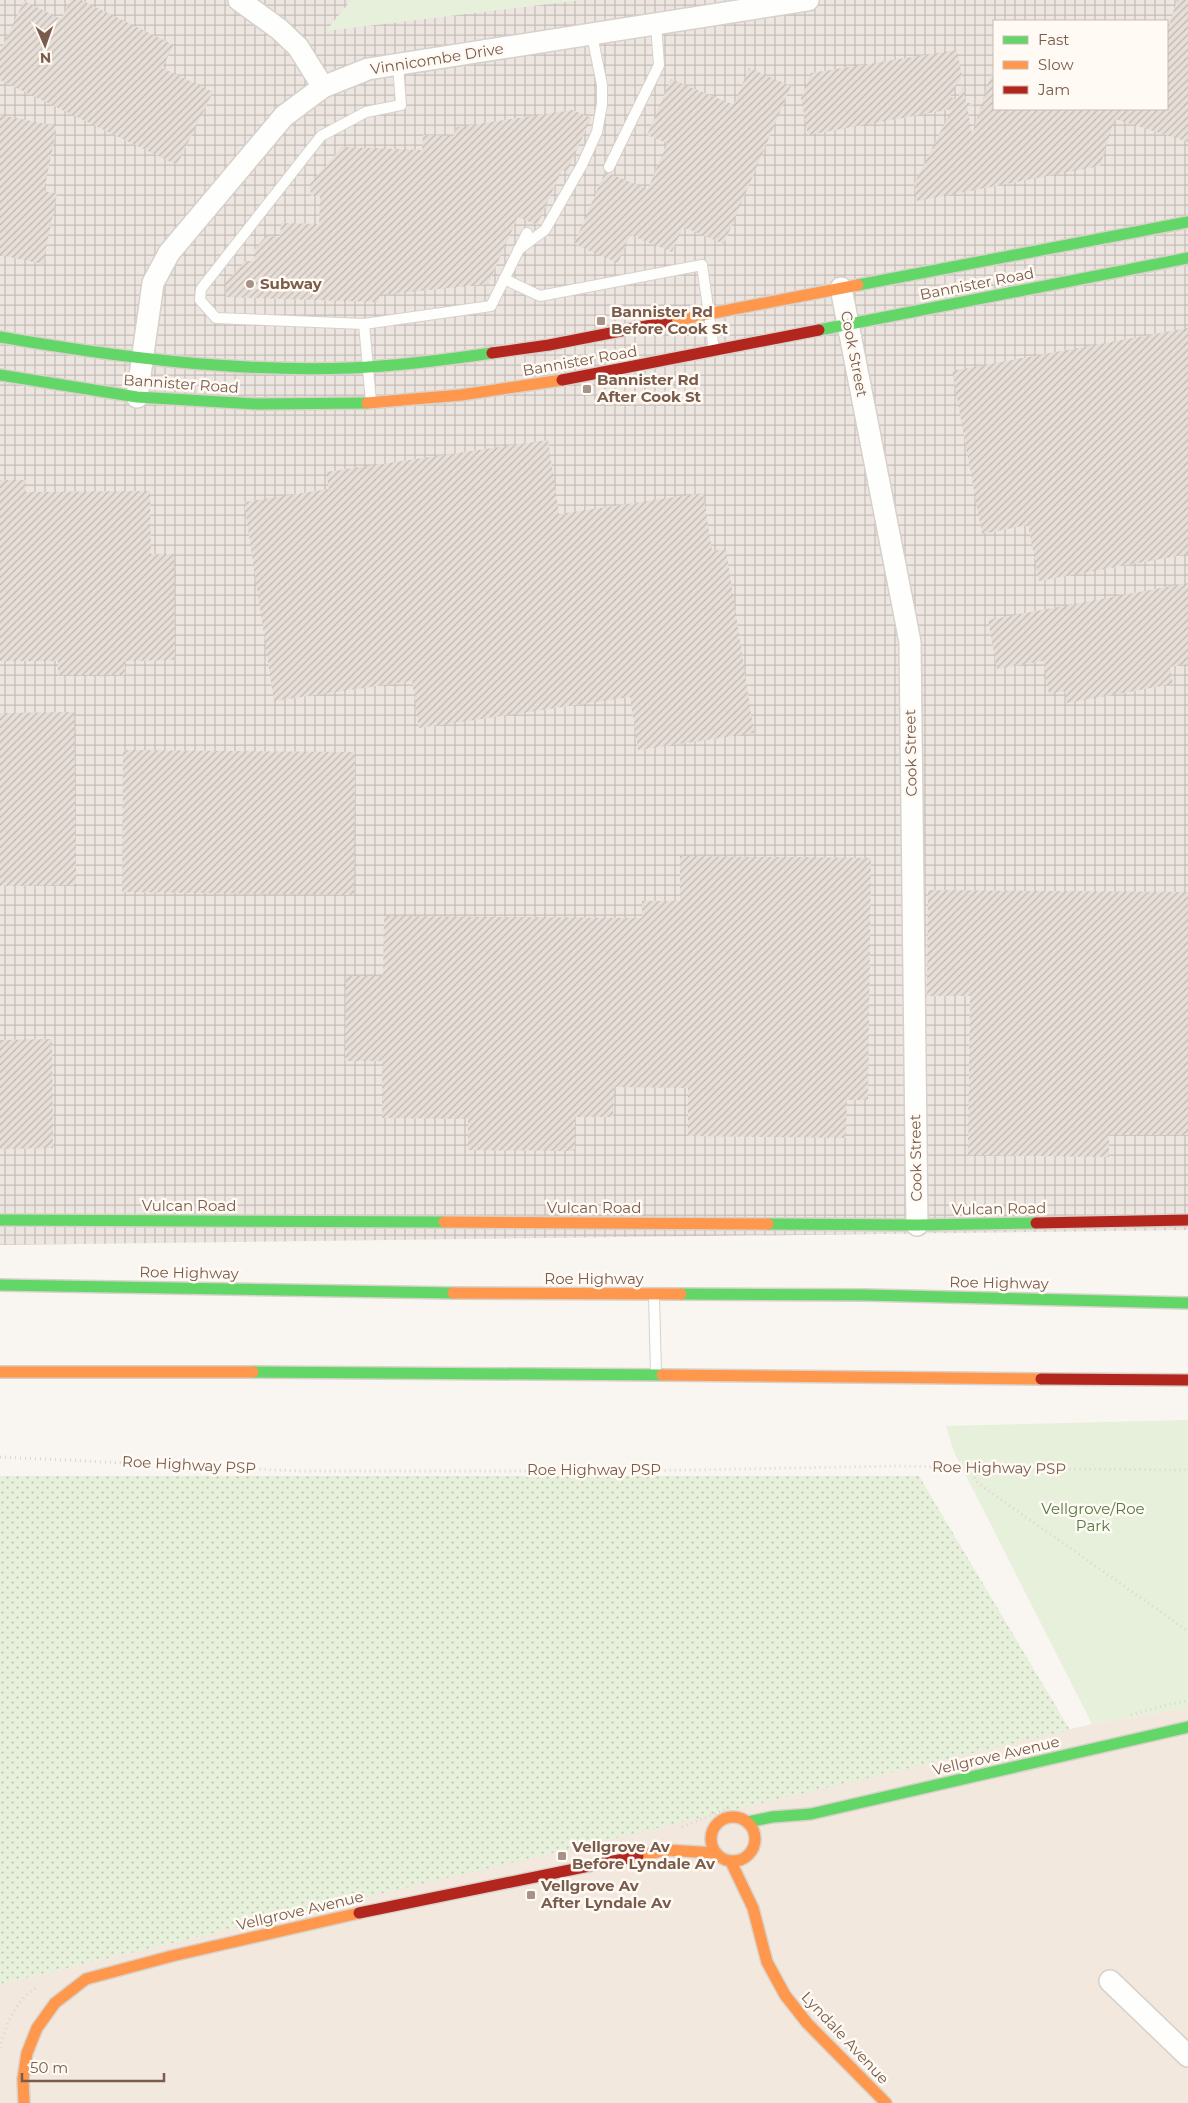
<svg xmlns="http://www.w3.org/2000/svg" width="1188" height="2103" font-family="Montserrat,sans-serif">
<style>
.residential{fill:#f2e8de}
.industrial{fill:url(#industrial-grid);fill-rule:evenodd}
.grass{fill:url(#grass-dots)}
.green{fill:#e7f0db}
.building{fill:url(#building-hatch)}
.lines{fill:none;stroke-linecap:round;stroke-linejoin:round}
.lane-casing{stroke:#d7d1cb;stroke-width:12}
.street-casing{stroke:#d7d1cb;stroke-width:24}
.fast-casing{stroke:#d9d2cb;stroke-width:14}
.slow-casing{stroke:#d9d2cb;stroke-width:14}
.jam-casing{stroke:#d9d2cb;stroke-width:14}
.path{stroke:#dcd5d0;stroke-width:3;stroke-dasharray:1 4;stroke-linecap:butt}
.lane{stroke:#fefefd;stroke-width:10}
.street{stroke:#fefefd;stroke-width:21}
.fast{stroke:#63d668;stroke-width:11}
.slow{stroke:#ff974d;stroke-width:11}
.jam{stroke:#b3261e;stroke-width:11}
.poi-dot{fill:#a69286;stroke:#fffaf3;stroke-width:2}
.labels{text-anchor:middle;stroke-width:5;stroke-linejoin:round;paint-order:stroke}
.street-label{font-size:15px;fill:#7a5c4d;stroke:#fffaf3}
.poi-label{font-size:15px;font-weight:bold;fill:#7a5c4d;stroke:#fffaf3;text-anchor:start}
.park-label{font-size:15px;fill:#537a41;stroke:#fffaf3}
</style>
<defs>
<pattern id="industrial-grid" width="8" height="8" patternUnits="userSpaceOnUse" patternTransform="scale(1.25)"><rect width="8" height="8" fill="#ede5e0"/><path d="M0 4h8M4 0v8" fill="none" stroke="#c5bdb8"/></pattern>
<pattern id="grass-dots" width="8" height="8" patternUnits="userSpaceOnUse" patternTransform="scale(1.25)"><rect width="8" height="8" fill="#e7f0db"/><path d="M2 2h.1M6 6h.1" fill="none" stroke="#c0c6b4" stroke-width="1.8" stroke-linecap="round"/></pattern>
<pattern id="building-hatch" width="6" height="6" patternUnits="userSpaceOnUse" patternTransform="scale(1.25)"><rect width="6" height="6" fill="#e6ded7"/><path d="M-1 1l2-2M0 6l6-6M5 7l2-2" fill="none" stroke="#bfb7b1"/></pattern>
</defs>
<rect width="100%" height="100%" fill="#f9f5f0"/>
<path class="residential" d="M1188,1708V2103H0V1984L1092,1724Z"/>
<path class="industrial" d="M0,0H1188V1230L0,1245ZM994,21H1167V109H994Z"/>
<path class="grass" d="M0,1476H919L1070,1730L0,1984Z"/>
<path class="green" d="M351,0H582L326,31Z
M1188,1420V1708L1092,1724L954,1452L946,1426Z"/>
<path class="building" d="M71,0H81L174,45L162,68L213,92L177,165L0,80V51L24,1L61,19Z
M1177,0H1188V142L1115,119L1100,166L917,201L914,184L952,109L808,135L801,98L811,73L957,50L962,76L950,97L957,99L963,87L966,102L975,105L967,106L972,134L991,74L994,75V109H1167V32Z
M749,68L791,86L724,244L683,227L672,252L630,235L618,263L574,244L605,172L648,189L667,143L647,135L671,79L734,105Z
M573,110L591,118L567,172L562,170L537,225L518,217L488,284L380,295L378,302L226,297V282L245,261H254V250L266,236L280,237L281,223L319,224L320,196H311L310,184L342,147L422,150L423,135L453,136L457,127Z
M0,115L57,126L44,191L57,194L43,264L0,255Z
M1188,328V554L1039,581L1028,525L982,534L952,371Z
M548,440L559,514L703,493L712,551L726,549L754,733L638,750L630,697L419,728L412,681L274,701L244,502L329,489L326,472Z
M0,480H26V492L150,491L151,554H174L175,660L125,661V675H58V661H0Z
M1188,583V664L1170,667L1173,684L1067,703L1065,691L1049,694L1043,661L997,669L988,620Z
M74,712L76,885L0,886V713Z
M123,750L355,752L354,895L122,892Z
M680,856L871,858L868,1100H847L846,1138L688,1136V1088L614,1087L613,1117H575V1151L468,1150V1119L382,1118V1061H345L346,976H383L384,916L642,918V901H680Z
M928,890L1188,892V1135H1109V1157L968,1155L970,996H927Z
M52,1039L53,1148L0,1149V1040Z"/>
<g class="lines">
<defs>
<path id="lane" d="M609,167L659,65L656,25
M518,250L545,230L582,165L597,132L602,104V85L592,35
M504,279L540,296L702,265L714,350
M364,324L491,306L527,233
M371,402L364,324L216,318L200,300L201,289L321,136L366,112L401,105L398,65
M654,1296L656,1374"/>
<path id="street" d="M239,0L279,29L298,47L323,87
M841,288L910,642L917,1225
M137,397L153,283L169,253L284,116L323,87L368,69L808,0
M1110,1981L1188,2056"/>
<path id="fast" d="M858,285L1188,222
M819,330L1188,258
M0,337C115,357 233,372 350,368C397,366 445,360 492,353
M0,375L137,397L258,404L367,403
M0,1220L444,1222
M768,1224L917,1225L1036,1223
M0,1285L453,1293
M681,1294L866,1295L1188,1303
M253,1372L662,1375
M748,1822L772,1817L811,1814L1188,1727"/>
<path id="slow" d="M667,322L858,285
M367,403L461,395L562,380
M444,1222L768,1224
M453,1293L681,1294
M0,1372H253
M662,1375L1041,1379
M711 1839a22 22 0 1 1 44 0a22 22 0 1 1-44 0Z
M638,1856L666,1850L715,1853
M731,1862L753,1908L767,1962L785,1995L807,2023L886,2103
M24,2103L23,2079L27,2053L37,2028L55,2003L86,1979L172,1956L359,1913"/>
<path id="jam" d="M492,353L549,345L667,322
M562,380L819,330
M1036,1223L1188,1220
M1041,1379L1188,1380
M359,1913L638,1856"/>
</defs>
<use href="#lane" class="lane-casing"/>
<use href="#street" class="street-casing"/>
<use href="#fast" class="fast-casing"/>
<use href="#slow" class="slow-casing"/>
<use href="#jam" class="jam-casing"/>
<path class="path" d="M0,1457L299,1471H637L898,1466L971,1468L1188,1470
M971,1468L976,1481L983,1487L1188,1631
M1131,1715L1170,1704L1188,1701
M682,1827L731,1807
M0,2048C6,2025 15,2001 36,1988"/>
<use href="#lane" class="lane"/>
<use href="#street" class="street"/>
<use href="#fast" class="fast"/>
<use href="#slow" class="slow"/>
<use href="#jam" class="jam"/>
</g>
<g class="poi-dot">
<circle cx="250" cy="284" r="5"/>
<rect x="596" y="316" width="10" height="10" rx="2.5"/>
<rect x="582" y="384" width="10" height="10" rx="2.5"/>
<rect x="557" y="1851" width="10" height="10" rx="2.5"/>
<rect x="526" y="1890" width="10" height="10" rx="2.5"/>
</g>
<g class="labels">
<g class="street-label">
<text transform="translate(437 59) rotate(-9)" y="5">Vinnicombe Drive</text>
<text transform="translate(977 284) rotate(-11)" y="5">Bannister Road</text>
<text transform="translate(854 354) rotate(79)" y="5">Cook Street</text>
<text transform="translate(580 361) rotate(-10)" y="5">Bannister Road</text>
<text transform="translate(181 384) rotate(4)" y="5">Bannister Road</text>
<text transform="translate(911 753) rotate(-91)" y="5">Cook Street</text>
<text transform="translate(916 1158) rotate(-91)" y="5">Cook Street</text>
<text x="189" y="1211">Vulcan Road</text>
<text x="594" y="1213">Vulcan Road</text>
<text transform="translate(999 1209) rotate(-1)" y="5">Vulcan Road</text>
<text transform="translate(189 1273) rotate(1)" y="5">Roe Highway</text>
<text x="594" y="1284">Roe Highway</text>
<text transform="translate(999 1283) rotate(1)" y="5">Roe Highway</text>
<text transform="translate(189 1465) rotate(3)" y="5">Roe Highway PSP</text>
<text transform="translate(999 1468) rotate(1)" y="5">Roe Highway PSP</text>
<text x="594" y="1475">Roe Highway PSP</text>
<text transform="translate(996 1756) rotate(-13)" y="5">Vellgrove Avenue</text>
<text transform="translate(300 1911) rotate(-13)" y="5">Vellgrove Avenue</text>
<text transform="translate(845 2038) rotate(47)" y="5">Lyndale Avenue</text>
</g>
<g class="poi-label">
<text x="260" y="289">Subway</text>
<text x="611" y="317">Bannister Rd<tspan x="611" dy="17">Before Cook St</tspan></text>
<text x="597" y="385">Bannister Rd<tspan x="597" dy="17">After Cook St</tspan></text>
<text x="572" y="1852">Vellgrove Av<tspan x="572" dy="17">Before Lyndale Av</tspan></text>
<text x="541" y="1891">Vellgrove Av<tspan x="541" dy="17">After Lyndale Av</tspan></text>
</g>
<g class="park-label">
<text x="1093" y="1514">Vellgrove/Roe<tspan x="1093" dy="17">Park</tspan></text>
</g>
</g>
<rect x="993" y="20" width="175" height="90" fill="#fffaf3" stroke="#cabbb1"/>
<rect x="1003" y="36" width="25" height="8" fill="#63d668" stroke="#cabbb1"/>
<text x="1038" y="45" font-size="15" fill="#7a5c4d">Fast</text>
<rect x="1003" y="61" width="25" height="8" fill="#ff974d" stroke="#cabbb1"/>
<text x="1038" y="70" font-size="15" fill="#7a5c4d">Slow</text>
<rect x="1003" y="86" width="25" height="8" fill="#b3261e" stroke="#cabbb1"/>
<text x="1038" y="95" font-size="15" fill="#7a5c4d">Jam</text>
<g transform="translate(45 45) rotate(178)" stroke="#fffaf3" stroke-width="4" paint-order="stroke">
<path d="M0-4L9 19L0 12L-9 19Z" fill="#7a5c4d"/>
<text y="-8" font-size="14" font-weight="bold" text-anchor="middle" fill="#7a5c4d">N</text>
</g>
<path d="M22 2073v8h142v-8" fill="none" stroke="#7a5c4d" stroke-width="2.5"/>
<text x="30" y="2073" font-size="15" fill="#7a5c4d" stroke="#fffaf3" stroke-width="4" paint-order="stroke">50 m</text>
</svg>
